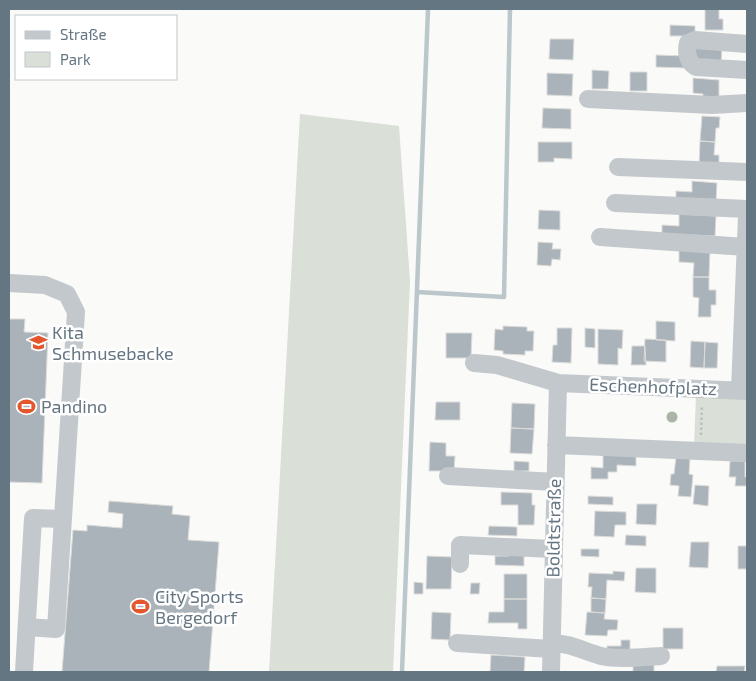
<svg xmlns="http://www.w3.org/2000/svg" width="756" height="681" font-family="'Exo 2',sans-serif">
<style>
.green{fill:#dadfd7}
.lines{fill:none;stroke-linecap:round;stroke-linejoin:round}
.stream{stroke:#bbc7cb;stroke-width:4.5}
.building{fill:#aab3b9;stroke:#dcdcda}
.path{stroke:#bbbfc2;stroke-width:2.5;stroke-dasharray:2.5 2.5;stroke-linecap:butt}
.minor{stroke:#c3c8cc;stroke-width:18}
.tree{fill:#aab4a7}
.labels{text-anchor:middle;stroke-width:5;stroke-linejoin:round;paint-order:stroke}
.poi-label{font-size:18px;fill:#657683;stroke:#fff;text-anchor:start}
.street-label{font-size:18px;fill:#657683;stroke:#fff}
</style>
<rect width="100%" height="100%" fill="#fafaf8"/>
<path class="green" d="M300,114L399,126L410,281L393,672H269Z
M696,396L747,399V448L694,445Z"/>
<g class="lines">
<path class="stream" d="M417,292L504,297L510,9
M402,672L428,9"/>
</g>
<path class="building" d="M705,9H719V19H723V30H705Z
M670,25L695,26V36H670Z
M550,39H574L573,60L549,59Z
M692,45L722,47L721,67L692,60Z
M656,55L687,56L686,68L656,67Z
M592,70L609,71L608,89H592Z
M630,72H647V91H630Z
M547,73L573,74L572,96L547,95Z
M693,78L719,80V101H703V94L693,93Z
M543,108L571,109V129L542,128Z
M702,116L720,117L719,128H716L715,142L700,141Z
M700,141L715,142L714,155H719V168L699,166Z
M538,142H572V159L554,158V162H538Z
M692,181L717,183L716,203L676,201V191L692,192Z
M539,210L560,211V230L538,229Z
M679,214L716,216L715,236L662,234V225L679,226Z
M538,242L553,243L552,249H561L560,260L552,259L551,266L537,265Z
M679,250L710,251L709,277H693L694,263L679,262Z
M693,277H709V290H716V305H711V317H698L699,298L693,297Z
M9,319H25L24,332L48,333L42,483L9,482Z
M656,321L675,322V341L656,340Z
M503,326L527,327V331H534L533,351H525V355L503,354V351L494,350L495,329L503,330Z
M557,328H572L571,363L552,362L553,345H557Z
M585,328L595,329V348L585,347Z
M598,329L623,330L622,349L618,348V365L598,364Z
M446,333H472L471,358H446Z
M645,339L666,340V362L644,361Z
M691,341L705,342L704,368L690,367Z
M705,342L718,343L717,368H704Z
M632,346H645L646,365H631Z
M436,402H460V420H435Z
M512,403L535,404L534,429L511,428Z
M511,428L534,429L532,454L510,453Z
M430,442L446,443V456H455L454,471H429Z
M603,454L636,455V466L617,465V472H608V479H591V467L603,468Z
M676,457L690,458L689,474L693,475L691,497L678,496L679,486L670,485L671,474H674Z
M514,461L529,462V471H514Z
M730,461H745V477H747V486H735L736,477H729Z
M695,485L709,486L708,506L693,504Z
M501,492L532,493V505H535L534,525H518V505H501Z
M588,496L613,497V505L588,504Z
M109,501L173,506L172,514L190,516L188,540L219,542L209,672H62L73,530L87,531V525L122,528L123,514L108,512Z
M637,504H657L656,525L636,524Z
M595,511L626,512V525H615L614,537L594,536Z
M489,526L517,527V536L488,535Z
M626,535L646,536V546L625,545Z
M691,542H709L708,568L689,567Z
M738,546H747V569H738Z
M581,549H599V557L581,556Z
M509,551H524V566L495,565V556H509Z
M427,556L452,557L451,589H426Z
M636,568H656V593L635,592Z
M613,571L625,572L624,581L607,580L606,599L591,598L592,587H588L589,573L613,574Z
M504,574H527V599H504Z
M414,582L423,583V594H414Z
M471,583H480L479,594H470Z
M591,598L606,599L605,613L591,612Z
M504,599H527V629H518V623H488L489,612H504Z
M432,612L451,613L450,640L431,639Z
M587,612L605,613L604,619L618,620L617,630H608L607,636L585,635Z
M663,628H683V649H663Z
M621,640H630V655H607V646H621Z
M491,655L525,657L524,672H490Z
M633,661H654V672H633Z
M717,666H745L744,672H716Z"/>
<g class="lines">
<path class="path" d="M701,435L702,405"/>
<path class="minor" d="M747,44L695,40L688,43C686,51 687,62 696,67L747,70
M588,99L712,105L747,103
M618,167L747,172
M615,203L747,209
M600,237L746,247
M9,283L45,285L67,294L76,312L56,629L27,627
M474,363L497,365L558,383L747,391
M740,390L747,216
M556,445L747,453
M448,476L555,482
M460,564V545L553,549
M457,643L551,649
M551,643C570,643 583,651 601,656C619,660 642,657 661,656
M24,672L33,518L63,519
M551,672L558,383"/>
</g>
<circle class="tree" cx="672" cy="417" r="5.5"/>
<defs>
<symbol id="school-bare" viewBox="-9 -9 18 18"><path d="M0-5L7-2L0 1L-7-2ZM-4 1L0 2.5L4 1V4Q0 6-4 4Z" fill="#e4572e" stroke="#fff" stroke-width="2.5" paint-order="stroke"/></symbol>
<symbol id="stadium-bare" viewBox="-9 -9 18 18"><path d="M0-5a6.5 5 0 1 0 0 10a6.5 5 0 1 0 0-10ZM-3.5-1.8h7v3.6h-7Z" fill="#e4572e" stroke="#fff" stroke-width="2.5" paint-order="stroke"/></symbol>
</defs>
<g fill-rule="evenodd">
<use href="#school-bare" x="26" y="330" width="25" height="25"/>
<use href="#stadium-bare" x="14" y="394" width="25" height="25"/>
<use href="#stadium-bare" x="128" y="594" width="25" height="25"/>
</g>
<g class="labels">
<g class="poi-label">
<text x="52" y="339">Kita<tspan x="52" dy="21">Schmusebacke</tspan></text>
<text x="41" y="413">Pandino</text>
<text x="155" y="603">City Sports<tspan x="155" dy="21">Bergedorf</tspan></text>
</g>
<g class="street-label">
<text transform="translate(653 387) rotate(2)" y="6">Eschenhofplatz</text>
<text transform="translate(554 528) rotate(-89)" y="6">Boldtstraße</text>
</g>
</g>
<rect width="756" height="681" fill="none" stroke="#657683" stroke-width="20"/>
<rect x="15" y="15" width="162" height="65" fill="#ffffff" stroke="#c1c8cd"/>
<rect x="25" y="31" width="25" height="8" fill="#c3c8cc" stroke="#c1c8cd"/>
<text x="60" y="40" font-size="15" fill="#657683">Straße</text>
<rect x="25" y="52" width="25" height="15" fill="#dadfd7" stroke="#c1c8cd"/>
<text x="60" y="65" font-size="15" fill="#657683">Park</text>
</svg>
